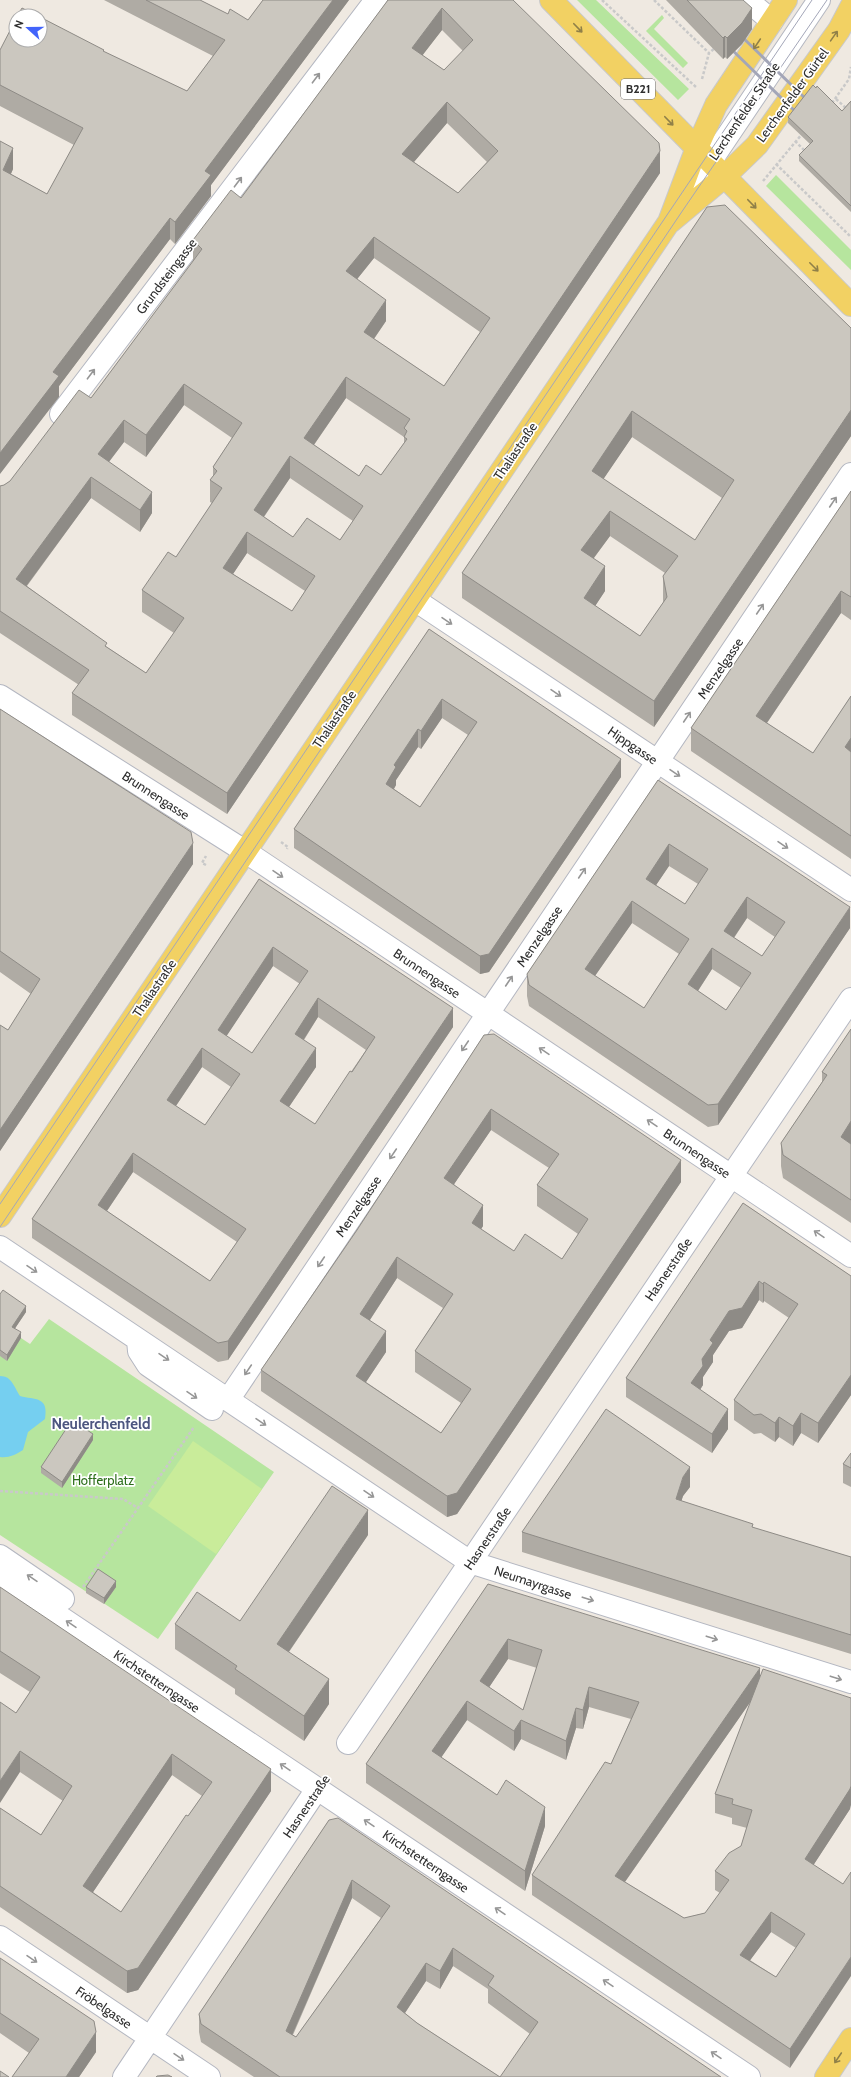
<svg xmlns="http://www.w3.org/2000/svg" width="851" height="2077" font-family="Cabin,sans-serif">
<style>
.green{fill:#b6e59e}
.pitch{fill:#c9ec9a}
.water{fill:#75cff0}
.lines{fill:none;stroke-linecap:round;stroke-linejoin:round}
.minor-casing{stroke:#b4b7c1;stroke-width:24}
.major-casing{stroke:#c9c9c9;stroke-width:24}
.path{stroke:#c9c9c9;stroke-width:2.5;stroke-dasharray:3 2;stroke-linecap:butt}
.minor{stroke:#fff;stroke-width:22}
.major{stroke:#f2d163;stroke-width:22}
.tram{stroke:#a3a6b8;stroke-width:1}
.rail{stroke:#a3a6b8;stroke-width:3}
.wall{fill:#afaba4;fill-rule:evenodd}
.shaded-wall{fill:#8e8b86}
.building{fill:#cbc7bf;stroke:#8e8b86;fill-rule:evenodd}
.oneway{stroke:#908048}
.oneway2{stroke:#969696}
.labels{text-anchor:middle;stroke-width:3.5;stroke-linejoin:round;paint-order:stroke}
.shield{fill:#fff;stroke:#6d6d6d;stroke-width:1}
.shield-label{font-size:12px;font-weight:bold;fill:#2e2e2e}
.street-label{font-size:13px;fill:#2e2e2e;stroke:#fff}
.park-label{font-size:13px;fill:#2c6e1b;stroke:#fff}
.quarter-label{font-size:15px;font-weight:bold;fill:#4d5680;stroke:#fff}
</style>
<rect width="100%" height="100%" fill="#efe9e1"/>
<path class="green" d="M577,0H596L689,89L678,100Z
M662,15L664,18L654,29L688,63L683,68L646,31Z
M776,175L851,250V270L766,186Z
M49,1319L274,1472L158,1639L0,1535V1324L30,1344Z"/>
<path class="pitch" d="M193,1441L262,1489L216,1554L148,1506Z"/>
<path class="water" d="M0,1376C12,1376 14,1387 20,1396C35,1400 49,1396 45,1419L28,1432L23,1450C15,1455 9,1458 0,1457Z"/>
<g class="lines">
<defs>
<path id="minor" d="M747,0L772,21
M679,208L819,0
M61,414L376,0
M415,600L851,890
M0,696L246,852L851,1256
M0,1247L470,1562L851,1682
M138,1340L139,1351L148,1365L212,1409
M228,1400L851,474
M0,1556L63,1599
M0,1577L749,2077
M348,1743L851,999
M0,1937L209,2077
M124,2077L317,1789"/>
<path id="major" d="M551,0L851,305
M670,222L724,177L757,145L839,30L851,7
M0,1216L669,222L696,150L716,105L786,0
M826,2077L851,2039"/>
</defs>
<use href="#minor" class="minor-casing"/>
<use href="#major" class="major-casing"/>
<path class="path" d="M602,0L697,88
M654,0L709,53
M702,79L709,53L715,48
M836,99L847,109
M832,103L849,79L851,67
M795,141L806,152
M776,164L851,237
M763,181L802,134
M281,842L288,847L287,849
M206,865L202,863L206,856
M0,1491L123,1499L138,1508L194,1427
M83,1587L138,1508"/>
<use href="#minor" class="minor"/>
<use href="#major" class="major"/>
<path class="tram" d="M0,1204L812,0
M0,1227L683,210L827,0"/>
<path class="rail" d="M736,31L811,104
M726,44L802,118"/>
</g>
<path class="wall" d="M104,0H200L228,14L248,20L263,0H349L211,185V196L175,244L170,239L59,386V397L0,141L13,169L11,174L47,194L74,145L0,106V50L104,52L187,91L213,56Z
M388,0H513L660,173L227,814L72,715V693L79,685L0,633V486L4,485L10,481L91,398L193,261V240L241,198ZM442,30L463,51L444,70L422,55ZM447,123L487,162L458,193L414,162ZM374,258L480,332L444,386L374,339L386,321L357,279ZM346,398L404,437V443L381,475L359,476L314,445ZM184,405L232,438L213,467V476L210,480V502L212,503L176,557L142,590V612L174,633L146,673L107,647L27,586L91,498L140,532L152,513L109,462L124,442L146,457ZM290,478L353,521L340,540L293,537L264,517ZM247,553L305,591L292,611L233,574Z
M666,0H743L752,29L742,44L727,59L725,57L723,59Z
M851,101V212L799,161V155L810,144L788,123V117L842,111Z
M707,207L851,328V436L654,727L462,598V573ZM632,437L722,498L695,540L603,479ZM610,536L665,573L663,576V603L640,636L595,606L605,591L594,558Z
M851,491V620L841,613L767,723L813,753L851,696V859L691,751V728Z
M429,629L621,777L489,972L480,974L294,848V829ZM442,718L468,735L420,807L394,789L396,785V780L418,747L421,749Z
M0,709L193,864L0,1151V1025L8,1030L31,994L0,972Z
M658,780L850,928L718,1125L708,1127L529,1006L527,996V974ZM669,866L698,884L685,904L656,885ZM747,918L775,937L762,956L734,938ZM632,923L679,954L644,1008L595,976ZM712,969L741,988L726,1010L698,991Z
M259,879L453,1027L228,1360L218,1362L32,1238V1219ZM273,966L300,984L252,1053L226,1036ZM318,1017L366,1050L315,1124L289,1107L316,1067L304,1040ZM202,1067L231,1087L205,1125L176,1106ZM133,1172L237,1242L210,1281L107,1211Z
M851,1029V1223L783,1178L781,1166V1143L822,1082V1072Z
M484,1035L681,1182L457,1514L447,1517L261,1391V1370L357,1230ZM491,1130L549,1168L537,1185V1206L578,1234L562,1259L514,1251L481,1229L483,1226L454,1184ZM397,1278L443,1308L415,1351V1372L461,1403L441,1433L366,1382L386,1352L370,1320Z
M743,1203L851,1276V1395L818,1443L801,1433L793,1446L779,1437L775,1442L761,1433L754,1434L734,1420V1400L789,1318L764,1301L763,1303L759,1300L742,1328L729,1331L713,1355V1362L703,1377V1385L700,1390L728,1429L712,1453L626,1397V1378Z
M0,1294L26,1312L15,1328L21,1338L7,1361L0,1356Z
M93,1440L62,1488L41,1473V1467Z
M851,1453V1487L843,1483V1464Z
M690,1487L683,1496L681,1501L753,1528L851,1557V1654L522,1552V1532Z
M368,1535L289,1652L329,1704L304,1741L235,1694V1689L175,1649V1624L240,1621Z
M488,1584L760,1677L850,1809L814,1864L790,2068L532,1895V1875L611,1764L631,1719L589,1707L583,1729L576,1728L566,1760L521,1739L514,1751L467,1720L441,1757L497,1795L545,1826L525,1891L366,1783V1764ZM508,1659L537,1668L523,1710L489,1687ZM751,1701L715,1794V1813L732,1818V1824L747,1828L741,1846L715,1871V1890L720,1893L705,1913L684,1918L625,1882ZM771,1932L796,1948L776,1977L750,1960Z
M0,1587L271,1791L138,1990L127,1993L0,1907V1808L41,1835L63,1801L20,1772L16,1713L30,1692L0,1673ZM172,1775L202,1796L121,1912L93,1892Z
M86,1587H116L104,1604L86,1593Z
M329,1820L721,2077L530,2034L488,2003V1989L453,1966L440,1989L426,1981L405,2013L417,2023L500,2077H254L201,2042L199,2032V2014ZM352,1898L381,1918L296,2037L293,2035Z
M0,1958L96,2052L79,2077H12L29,2053L0,2033Z"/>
<path class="shaded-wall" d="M333,0H349L211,185V196L175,244V222L205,171Z
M442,8V30L412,69V48Z
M752,8V29L742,44L727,59V38Z
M725,36V57L723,59V38Z
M447,102V123L402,176V154Z
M13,148V169L3,191V170Z
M660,151V173L227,814V793Z
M170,218V239L59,386V397L0,474V453L53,372Z
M374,237V258L346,293V271Z
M386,300V321L364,353V332Z
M346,377V398L304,459V438Z
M184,384V405L146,457V435Z
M851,410V436L654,727V701Z
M632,411V437L592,496V471Z
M124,420V442L98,476V454Z
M290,456V478L254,531V510Z
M91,477V498L16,600V579Z
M152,492V513L140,532V510Z
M610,511V536L581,575V550Z
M247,532V553L223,589V568Z
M605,566V591L584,623V598Z
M841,591V613L756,739V716Z
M442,699V718L421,749V731Z
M418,729V747L396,780V785L386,802V784L394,765Z
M851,738V761L845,747Z
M621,759V777L489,972L480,974V956Z
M193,843V864L0,1151V1130Z
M669,844V866L646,900V879Z
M747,897V918L724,952V931Z
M632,901V923L585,990V969Z
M850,907V928L718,1125V1104Z
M273,947V966L218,1049V1030Z
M712,948V969L688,1006V984Z
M318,998V1017L295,1053V1034Z
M453,1008V1027L228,1360V1341Z
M202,1048V1067L167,1119V1100Z
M316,1048V1067L280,1120V1101Z
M491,1109V1130L444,1199V1178Z
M851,1121V1144L841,1137Z
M133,1153V1172L98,1224V1205Z
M681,1160V1182L457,1514L447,1517V1496Z
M483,1205V1226L472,1244V1223Z
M397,1257V1278L360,1335V1314Z
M759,1281V1300L742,1328L729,1331L713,1355V1362L703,1377V1385L691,1403V1383L710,1340L729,1311Z
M764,1282V1301L763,1303V1284Z
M26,1306V1312L12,1333V1327Z
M386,1331V1352L356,1397V1376Z
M21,1332V1338L7,1361V1355Z
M851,1375V1395L818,1443V1423Z
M728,1409V1429L712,1453V1434Z
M801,1413V1433L793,1446V1426Z
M779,1417V1437L775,1442V1423Z
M93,1434V1440L62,1488V1482Z
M690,1467V1487L683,1496L676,1519V1499L683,1477Z
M368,1510V1535L277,1669V1644Z
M116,1581V1587L104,1604V1598Z
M508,1639V1659L480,1701V1681Z
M760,1668V1688L615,1896V1876Z
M329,1679V1704L304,1741V1716Z
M589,1687V1707L583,1729V1710Z
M467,1701V1720L432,1771V1751Z
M576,1708V1728L566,1760V1741Z
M521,1720V1739L514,1751V1731Z
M20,1751V1772L0,1803V1781Z
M172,1754V1775L83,1907V1886Z
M271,1769V1791L138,1990L127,1993V1971Z
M851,1786V1805L850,1809L805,1878V1859Z
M545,1807V1826L525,1891V1871Z
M352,1880V1898L286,2049V2031Z
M771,1912V1932L740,1974V1955Z
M453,1948V1966L440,1989V1971Z
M851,1957V1976L790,2068V2049Z
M426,1963V1981L397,2025V2007Z
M96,2032V2052L79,2077H66Z"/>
<path class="building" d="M146,0H200L228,14L230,9L248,20L263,0H333L205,171L211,175L175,222L170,218L53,372L59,376L0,453V141L13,148L3,170L47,194L83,128L0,85V50L16,19V40H40V17L104,50L103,51L187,91L225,40Z
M388,0H513L659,143L660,151L227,793L72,693L89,670L0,611V486L4,485L10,481L79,390L91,398L202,249L193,240L231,190L241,198ZM442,8L473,40L444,70L412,48ZM447,102L498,151L458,193L402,154ZM374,237L490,318L444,386L364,332L386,300L346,271ZM346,377L410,419L404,428L407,431L404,437L407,439L381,475L366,465L359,476L304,438ZM184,384L242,423L213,467L217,471L210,480L222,488L176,557L168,552L142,590L184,618L146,673L105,646L107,643L16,579L91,477L140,510L152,492L98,454L124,420L146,435ZM290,456L363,506L340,540L307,518L293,537L254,510ZM247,532L315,576L292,611L223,568Z
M687,0H743L752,8L742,23L727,38L725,36L723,38Z
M22,8L38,16H17Z
M813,85L816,88L817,86L842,111L851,101V206L799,155L813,141L788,117Z
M725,205L851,328V410L654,701L462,573L707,207ZM632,411L734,480L695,540L592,471ZM610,511L678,556L663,576L667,597L640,636L584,598L605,566L581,550Z
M851,491V597L841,591L756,716L813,753L851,696V738L845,747L851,752V836L691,728Z
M429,629L621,759L489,954L480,956L294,829ZM442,699L477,722L420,807L386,784L396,767L394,765L418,729L421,731Z
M0,709L191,832L193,843L0,1130V1025L8,1030L40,979L0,951Z
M658,780L850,907L718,1104L708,1105L529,985L527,974ZM669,844L708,869L685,904L646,879ZM747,897L785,922L762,956L724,931ZM632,901L689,939L644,1008L585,969ZM712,948L751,973L726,1010L688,984Z
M259,879L453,1008L228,1341L218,1343L32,1219ZM273,947L308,971L252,1053L218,1030ZM318,998L375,1037L352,1072L350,1071L315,1124L280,1101L316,1048L295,1034ZM202,1048L240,1074L205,1125L167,1100ZM133,1153L246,1229L210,1281L98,1205Z
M851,1029V1121L841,1137L851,1144V1200L783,1155L781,1143L827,1075L822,1072Z
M494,1034L681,1160L457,1493L447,1496L261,1370L357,1230L484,1035ZM491,1109L559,1154L537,1185L588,1219L562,1259L525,1234L514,1251L472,1223L483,1205L444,1178ZM397,1257L453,1294L415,1351L471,1389L441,1433L356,1376L386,1331L360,1314Z
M743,1203L851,1276V1375L818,1423L801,1413L793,1426L779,1417L775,1423L761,1414L754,1415L734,1400L798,1304L764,1282L763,1284L759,1281L742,1308L729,1311L710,1340L713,1343L702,1359L703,1366L691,1383L728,1409L712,1434L626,1378Z
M3,1290L26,1306L12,1327L21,1332L7,1355L0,1350V1294Z
M606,1409L690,1467L683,1477L676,1499L753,1524L752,1527L851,1557V1635L522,1532Z
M72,1420L93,1434L62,1482L41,1467Z
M851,1453V1468L843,1464Z
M332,1486L368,1510L277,1644L329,1679L304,1716L235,1669L237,1666L175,1624L197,1592L240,1621Z
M98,1569L116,1581L104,1598L86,1587Z
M488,1584L760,1668L615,1876L684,1918L705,1913L729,1880L715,1871L729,1853L741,1846L752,1810L732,1804L733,1799L715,1794L763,1669L851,1698V1786L850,1789L805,1859L843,1884L851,1872V1957L790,2049L532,1875L605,1762L611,1764L639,1702L589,1687L583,1710L576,1708L566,1741L521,1720L514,1731L467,1701L432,1751L497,1795L506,1780L545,1807L525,1871L366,1764ZM508,1639L542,1650L523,1710L480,1681ZM771,1912L805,1934L776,1977L740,1955Z
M0,1587L271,1769L138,1968L127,1971L0,1886V1808L41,1835L72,1786L20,1751L0,1781V1702L16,1713L40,1677L0,1651ZM172,1754L212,1782L188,1816L186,1815L121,1912L83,1886Z
M338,1818L721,2077H500L538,2022L488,1985L494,1976L453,1948L440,1971L426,1963L397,2007L417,2023L500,2077H280L201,2024L199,2014L329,1820ZM352,1880L390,1906L296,2037L286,2031Z
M0,1958L94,2021L96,2032L66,2077H12L39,2039L0,2013Z
M0,2071L9,2077H0Z
M168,2075L172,2077H156L157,2076Z"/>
<defs><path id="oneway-shaft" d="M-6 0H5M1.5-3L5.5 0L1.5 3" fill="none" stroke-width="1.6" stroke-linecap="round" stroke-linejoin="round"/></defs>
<g class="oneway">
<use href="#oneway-shaft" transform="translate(578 28) rotate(46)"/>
<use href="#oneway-shaft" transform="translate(834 36) rotate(-55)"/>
<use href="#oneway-shaft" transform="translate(757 44) rotate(124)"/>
<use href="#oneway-shaft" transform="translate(669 121) rotate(46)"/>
<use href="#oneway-shaft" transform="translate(752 204) rotate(46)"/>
<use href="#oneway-shaft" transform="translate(814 267) rotate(45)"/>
<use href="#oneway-shaft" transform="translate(838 2058) rotate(124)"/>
</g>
<g class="oneway2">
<use href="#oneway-shaft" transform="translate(316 78) rotate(-53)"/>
<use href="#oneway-shaft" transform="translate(238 182) rotate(-53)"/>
<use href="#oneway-shaft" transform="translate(91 374) rotate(-53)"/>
<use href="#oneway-shaft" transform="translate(833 502) rotate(-56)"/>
<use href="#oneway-shaft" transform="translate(760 609) rotate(-56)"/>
<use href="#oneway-shaft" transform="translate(447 621) rotate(34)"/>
<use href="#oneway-shaft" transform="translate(556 693) rotate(34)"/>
<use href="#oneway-shaft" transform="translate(687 717) rotate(-56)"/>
<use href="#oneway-shaft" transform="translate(675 773) rotate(34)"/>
<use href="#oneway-shaft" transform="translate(783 845) rotate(34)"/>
<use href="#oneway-shaft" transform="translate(582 873) rotate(-56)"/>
<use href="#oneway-shaft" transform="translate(278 874) rotate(34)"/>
<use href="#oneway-shaft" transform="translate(509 981) rotate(-56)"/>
<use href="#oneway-shaft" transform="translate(465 1046) rotate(124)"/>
<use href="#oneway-shaft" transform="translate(544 1051) rotate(-146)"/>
<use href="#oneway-shaft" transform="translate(652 1123) rotate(-146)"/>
<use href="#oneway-shaft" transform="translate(393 1154) rotate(124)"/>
<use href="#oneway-shaft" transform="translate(819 1234) rotate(-146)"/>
<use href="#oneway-shaft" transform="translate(321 1262) rotate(124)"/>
<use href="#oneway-shaft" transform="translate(32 1269) rotate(34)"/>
<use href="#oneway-shaft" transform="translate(164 1357) rotate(34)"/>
<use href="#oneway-shaft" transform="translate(248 1370) rotate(124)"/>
<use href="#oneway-shaft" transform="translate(192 1395) rotate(34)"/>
<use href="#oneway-shaft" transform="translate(261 1422) rotate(34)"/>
<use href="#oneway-shaft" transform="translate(369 1494) rotate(34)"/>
<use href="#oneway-shaft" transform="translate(32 1578) rotate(-146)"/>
<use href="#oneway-shaft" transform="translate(588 1599) rotate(18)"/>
<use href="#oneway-shaft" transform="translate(71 1624) rotate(-146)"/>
<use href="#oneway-shaft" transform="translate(712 1638) rotate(18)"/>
<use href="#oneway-shaft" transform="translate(836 1678) rotate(18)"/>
<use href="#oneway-shaft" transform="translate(285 1767) rotate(-146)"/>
<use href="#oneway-shaft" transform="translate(369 1823) rotate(-146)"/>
<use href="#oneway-shaft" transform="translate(500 1911) rotate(-146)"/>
<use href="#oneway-shaft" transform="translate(32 1959) rotate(34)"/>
<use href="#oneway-shaft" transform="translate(608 1983) rotate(-146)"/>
<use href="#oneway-shaft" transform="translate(716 2055) rotate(-146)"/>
<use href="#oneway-shaft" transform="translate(179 2057) rotate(34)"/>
</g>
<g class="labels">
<rect class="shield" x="621" y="79" width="34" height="20" rx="3"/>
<g class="shield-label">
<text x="638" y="93">B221</text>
</g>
<g class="street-label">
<text transform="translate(792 95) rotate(-54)" y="5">Lerchenfelder Gürtel</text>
<text transform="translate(744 111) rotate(-56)" y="5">Lerchenfelder Straße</text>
<text transform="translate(166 276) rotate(-53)" y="5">Grundsteingasse</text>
<text transform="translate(515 451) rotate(-56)" y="5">Thaliastraße</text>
<text transform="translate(720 668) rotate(-56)" y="5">Menzelgasse</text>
<text transform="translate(334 719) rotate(-56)" y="5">Thaliastraße</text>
<text transform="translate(633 745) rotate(34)" y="5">Hippgasse</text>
<text transform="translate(156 795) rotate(33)" y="5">Brunnengasse</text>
<text transform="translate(539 936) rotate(-56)" y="5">Menzelgasse</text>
<text transform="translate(427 973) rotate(34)" y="5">Brunnengasse</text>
<text transform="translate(154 988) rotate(-56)" y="5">Thaliastraße</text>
<text transform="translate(697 1153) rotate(34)" y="5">Brunnengasse</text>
<text transform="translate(358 1206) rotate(-56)" y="5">Menzelgasse</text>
<text transform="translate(668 1269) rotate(-56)" y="5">Hasnerstraße</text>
<text transform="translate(487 1538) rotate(-56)" y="5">Hasnerstraße</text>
<text transform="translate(533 1582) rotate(18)" y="5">Neumayrgasse</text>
<text transform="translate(157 1681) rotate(34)" y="5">Kirchstetterngasse</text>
<text transform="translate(306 1806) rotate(-56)" y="5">Hasnerstraße</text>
<text transform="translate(426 1861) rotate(34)" y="5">Kirchstetterngasse</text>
<text transform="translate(104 2007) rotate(34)" y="5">Fröbelgasse</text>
</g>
<g class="park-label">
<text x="103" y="1485">Hofferplatz</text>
</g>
<g class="quarter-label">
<text x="101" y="1429">Neulerchenfeld</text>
</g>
</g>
<g transform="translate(28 28) rotate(291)"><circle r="19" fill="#ffffff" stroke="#ababab"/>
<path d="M0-3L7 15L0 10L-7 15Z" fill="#4264fb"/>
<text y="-6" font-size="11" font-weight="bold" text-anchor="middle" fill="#2e2e2e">N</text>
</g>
</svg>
